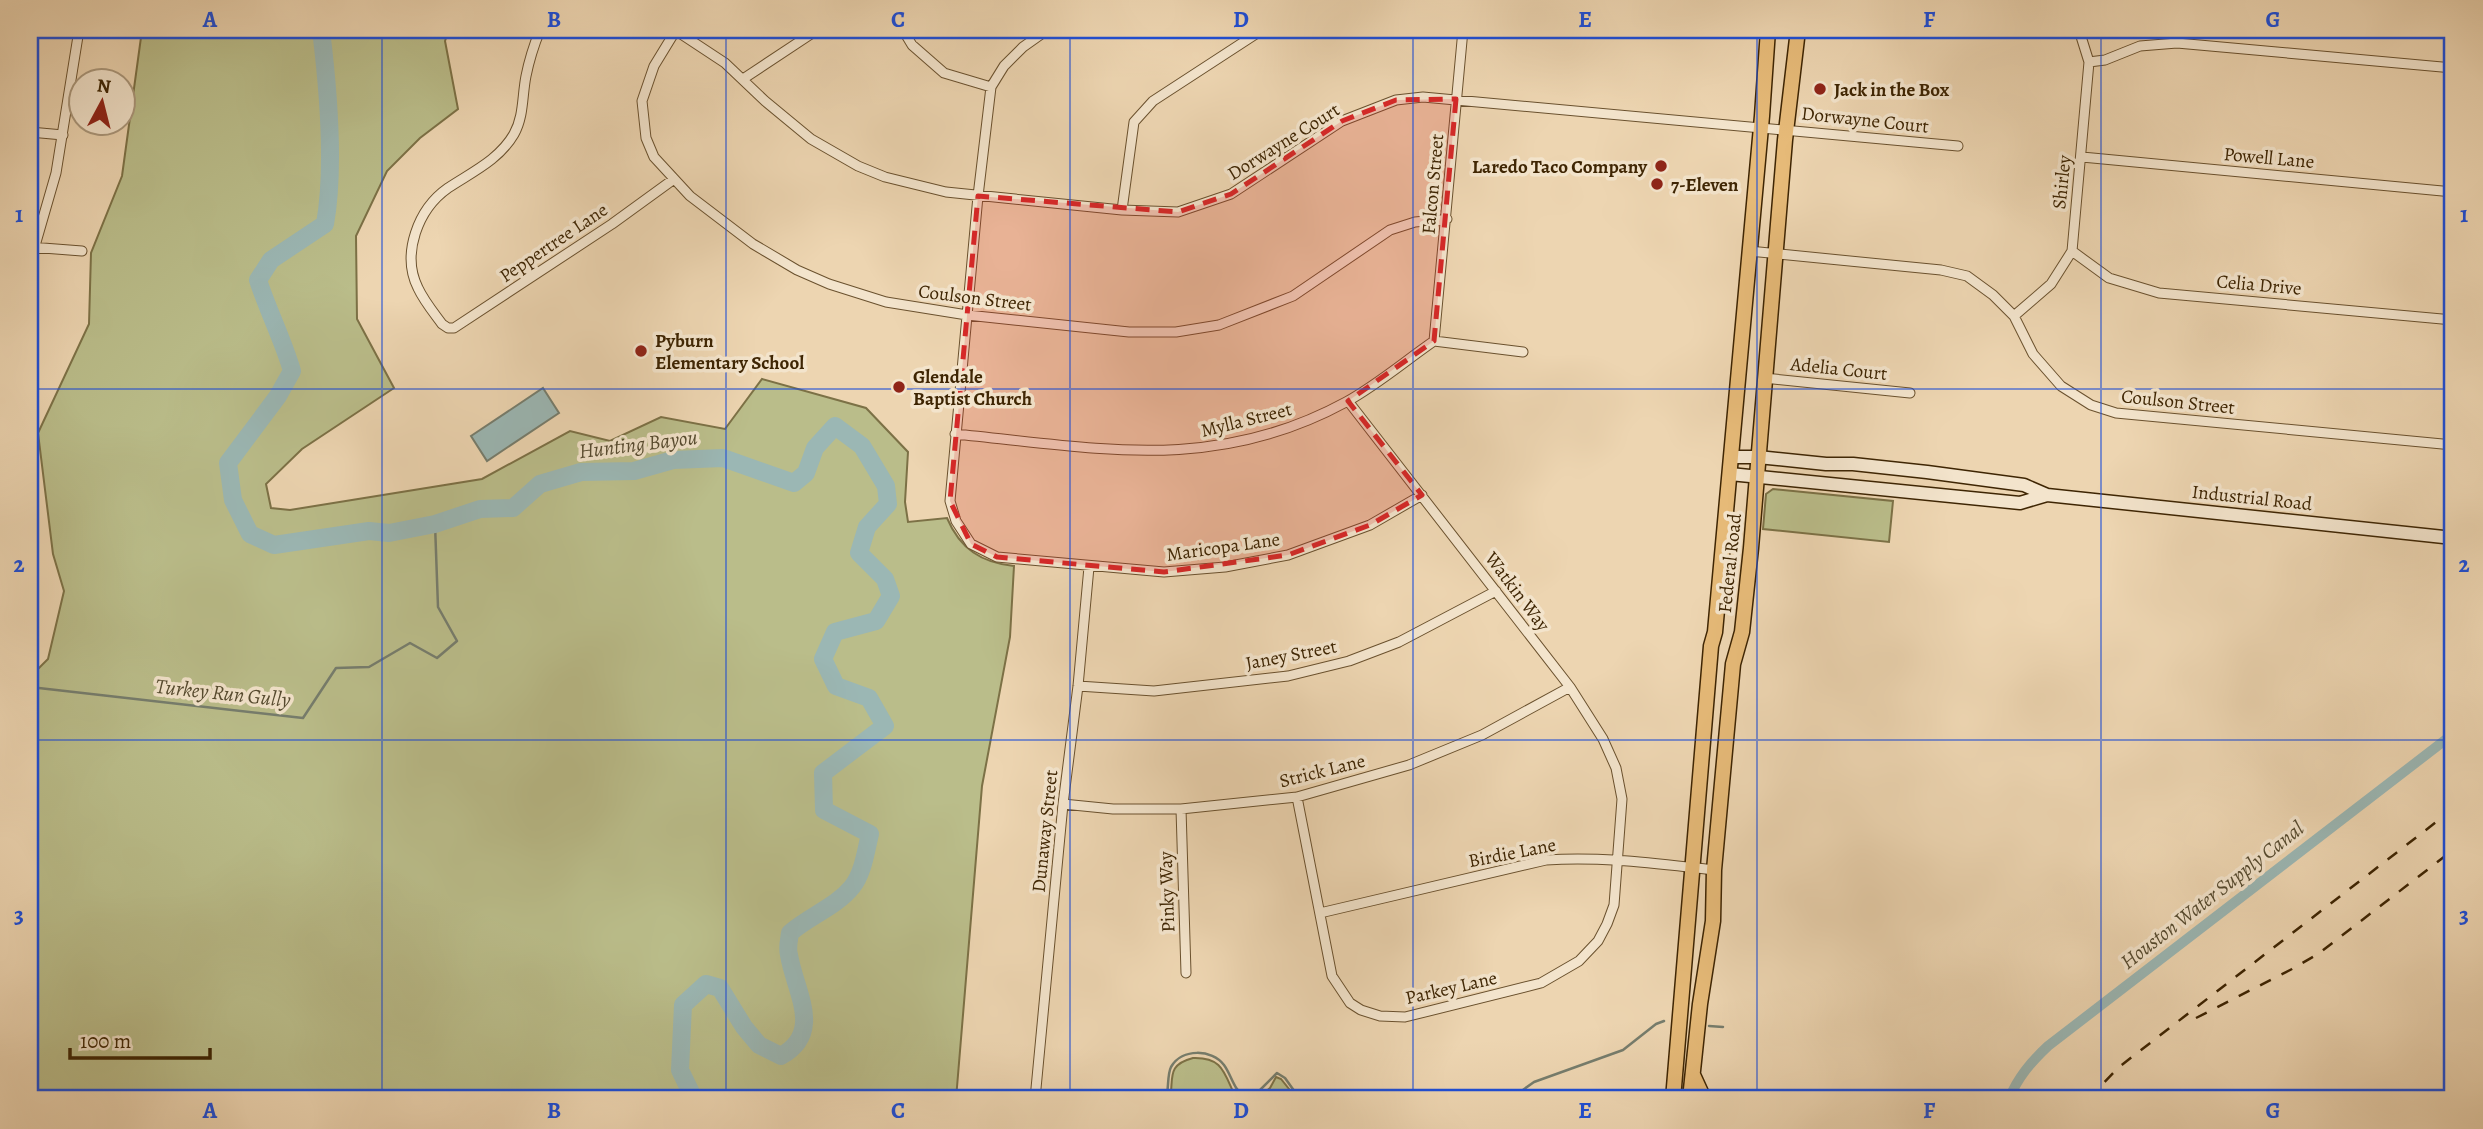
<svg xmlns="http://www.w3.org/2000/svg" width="2483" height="1129" font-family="Alegreya,serif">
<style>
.green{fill:#babd8a;stroke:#7c7146;stroke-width:2}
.water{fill:#9bb7b4;stroke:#767d6d;stroke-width:2}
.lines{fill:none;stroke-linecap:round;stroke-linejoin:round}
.stream{stroke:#767d6d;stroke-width:2.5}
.canal{stroke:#9bb7b4;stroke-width:10}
.river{stroke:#9bb7b4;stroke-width:18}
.street-casing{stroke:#6a512e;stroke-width:11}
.secondary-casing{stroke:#3e2503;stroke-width:15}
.primary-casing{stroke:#3e2503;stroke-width:17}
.street{stroke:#f3e4cc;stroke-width:9}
.secondary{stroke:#f3e4cc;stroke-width:12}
.primary{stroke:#e6ba78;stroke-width:14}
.rail{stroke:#3e2503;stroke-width:2.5;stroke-dasharray:12 12;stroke-linecap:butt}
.marked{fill:#d62828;fill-opacity:0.2;stroke:#d62828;stroke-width:5;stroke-dasharray:14 9;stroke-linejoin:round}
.grid{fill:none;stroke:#1d4ed8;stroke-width:2;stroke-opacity:0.55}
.poi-dot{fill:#8f2418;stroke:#f3e4cc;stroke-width:2.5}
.labels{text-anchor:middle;stroke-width:7;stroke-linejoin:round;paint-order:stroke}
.poi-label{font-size:19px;font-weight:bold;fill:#3e2503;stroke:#f3e4cc;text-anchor:start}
.street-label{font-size:19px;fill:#3e2503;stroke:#f3e4cc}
.water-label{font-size:21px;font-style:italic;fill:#554a2f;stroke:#f3e4cc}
.neatline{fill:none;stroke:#1d4ed8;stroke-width:2.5}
.grid-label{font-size:23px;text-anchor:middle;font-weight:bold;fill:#1d4ed8}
</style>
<rect width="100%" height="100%" fill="#edd5b1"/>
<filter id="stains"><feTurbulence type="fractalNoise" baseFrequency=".00286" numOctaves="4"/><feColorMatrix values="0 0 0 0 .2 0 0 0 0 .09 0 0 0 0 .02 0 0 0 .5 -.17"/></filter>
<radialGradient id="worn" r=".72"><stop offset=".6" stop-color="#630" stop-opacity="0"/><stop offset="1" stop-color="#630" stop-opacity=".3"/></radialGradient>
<path class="green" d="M142,30H449L445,41L458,109L420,138L387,171L356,236L357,319L394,388L302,449L266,484L271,508L290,510L482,479L570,431L610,441L661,417L725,429L762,379L866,408L908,452L905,502L908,522L947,518C960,549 982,563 1014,566L1010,637L982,786L956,1099H30V677L48,659L64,591L53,554L38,433L89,324L91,253L122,176Z
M1773,489L1893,501L1889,542L1763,529L1766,494Z
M1193,1058C1223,1057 1224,1073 1235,1096L1240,1099H1170C1174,1078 1166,1065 1193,1058Z
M1276,1077L1281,1079L1297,1099H1256L1270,1088Z"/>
<path class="water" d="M543,388L559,413L487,461L471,436Z"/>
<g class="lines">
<path class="stream" d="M30,687L303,718L336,668L369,667L410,643L437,658L457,641L438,607L435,524
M1709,1026L1723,1027
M1166,1099C1169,1089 1167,1075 1171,1067C1182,1048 1212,1049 1224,1065C1232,1076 1233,1089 1245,1097L1254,1096L1277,1073L1285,1078L1300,1099
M1397,1099C1411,1095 1442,1092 1455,1099
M1459,1099L1463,1092L1471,1099
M1500,1099L1520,1092L1534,1082L1623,1050L1656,1024L1664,1021"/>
<path class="canal" d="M2009,1099C2018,1077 2031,1062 2048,1046L2453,734"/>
<path class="river" d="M321,30C328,87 335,168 325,224L271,260L258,280C268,311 283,340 292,371L278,396L228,463L233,500L250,534L274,545L369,531L389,533L435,524L480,509L513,508L540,484L581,472L634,471L673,460L723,458L794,483L806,473L815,448L835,426L862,446L886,486L888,504L867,527L859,553L885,579L891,596L876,621L835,632L823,659L836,686L869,698L885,726L823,773L824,810L870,834C866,850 863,874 852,887C836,907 809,916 790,933C789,940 787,948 789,955C795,992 824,1032 781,1056L759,1045L744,1027L720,988L706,984L683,1005L680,1070L694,1099"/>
<defs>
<path id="street" d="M540,30C534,45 529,61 526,76C522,96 524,116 514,134C499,160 472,172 448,188C418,209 401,254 418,288C424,301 434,313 442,324L448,328H454L612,224L674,179
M675,30L725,63L765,101L811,139L858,166L885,177L946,192L1122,210L1178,212L1231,194L1342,121L1396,100L1423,97L1958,146
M676,30L654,66L642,101L646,138L654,157L690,196L753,244L797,270L829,284L886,302L967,315L1129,332H1176L1219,325L1293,296L1390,230L1415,222L1447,219
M903,30L912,45L944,73L991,87
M1047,30L1023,47L1004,66L991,87L978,196L950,501L956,521L971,544L997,557L1164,572L1225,567L1288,555L1370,525L1422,495
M2089,62L2105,60L2140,46L2177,43L2453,68
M2450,68L2453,39
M743,79L817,30
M30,132L63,135
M2082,157L2453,192
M1122,210L1134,122L1153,101L1262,30
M30,247L82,251
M1749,251L1941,270L1967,276L1993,295L2014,316L2033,354L2061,386L2091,405L2116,413L2453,445
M2072,251L2109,278L2159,293L2453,320
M30,263L56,173L79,30
M2014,316L2051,284L2072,251L2089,62L2079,30
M1434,341L1463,30
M1764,378L1910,393
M955,434C1097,448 1214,474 1346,402C1377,385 1405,361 1434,341L1523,352
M1078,686L1154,691L1288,676L1349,661L1399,642L1496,591
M1297,797L1332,976L1350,1003L1361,1010L1380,1016L1405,1017L1541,983L1579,961L1598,941L1607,924L1614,905L1622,799L1616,768L1603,739L1570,687L1348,401
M1063,804L1113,809H1181L1297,797L1409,765L1482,735L1570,687
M1181,809L1186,973
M1320,913L1546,860C1603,856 1658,864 1714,870
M1035,1099L1063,804L1078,686L1089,567"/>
<path id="secondary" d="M1732,457H1758L1826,464H1853L1927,472L2024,485L2047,495L2453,538
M1730,474L2020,503L2047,495"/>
<path id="primary" d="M1693,1075L1704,1099
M1673,1099L1711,646L1715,632L1762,116L1768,30
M1690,1099L1700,1004L1713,921L1714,870L1733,664L1742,632L1751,548L1785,140L1798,30"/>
</defs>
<use href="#street" class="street-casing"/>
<use href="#secondary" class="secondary-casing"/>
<use href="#primary" class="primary-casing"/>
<use href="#street" class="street"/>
<use href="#secondary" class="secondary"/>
<use href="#primary" class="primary"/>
<path class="rail" d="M2196,1018L2292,969L2318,954L2453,850
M2088,1099L2119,1067L2453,809"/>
</g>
<path class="marked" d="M1456,99L1434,341L1348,401L1422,495L1370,525L1288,555L1164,572L997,557L971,544L950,501L978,196L1178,212L1231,194L1342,121L1396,100Z"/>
<path class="grid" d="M382,30V1099M726,30V1099M1070,30V1099M1413,30V1099M1757,30V1099M2101,30V1099M30,389H2453M30,740H2453"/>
<g class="poi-dot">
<circle cx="1820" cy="89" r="7"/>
<circle cx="1661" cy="166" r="7"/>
<circle cx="1657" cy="184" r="7"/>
<circle cx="641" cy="351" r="7"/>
<circle cx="899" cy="387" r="7"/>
</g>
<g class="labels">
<g class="poi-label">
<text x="1834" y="96">Jack in the Box</text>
<text x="1647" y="173" text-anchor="end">Laredo Taco Company</text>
<text x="1671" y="191">7-Eleven</text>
<text x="655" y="347">Pyburn<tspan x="655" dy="22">Elementary School</tspan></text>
<text x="913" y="383">Glendale<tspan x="913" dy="22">Baptist Church</tspan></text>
</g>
<g class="street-label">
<text transform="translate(1865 119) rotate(6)" y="7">Dorwayne Court</text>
<text transform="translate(1283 141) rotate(-32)" y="7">Dorwayne Court</text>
<text transform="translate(2269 157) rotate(5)" y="7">Powell Lane</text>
<text transform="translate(2061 182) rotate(-84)" y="7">Shirley</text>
<text transform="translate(1432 184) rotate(-85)" y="7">Falcon Street</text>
<text transform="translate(553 242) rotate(-34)" y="7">Peppertree Lane</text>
<text transform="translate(2259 284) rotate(5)" y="7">Celia Drive</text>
<text transform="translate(975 297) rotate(7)" y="7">Coulson Street</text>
<text transform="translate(1839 368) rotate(6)" y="7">Adelia Court</text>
<text transform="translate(2178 401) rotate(6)" y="7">Coulson Street</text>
<text transform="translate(1246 419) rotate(-14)" y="7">Mylla Street</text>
<text transform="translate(2252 497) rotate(6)" y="7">Industrial Road</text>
<text transform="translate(1223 546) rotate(-8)" y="7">Maricopa Lane</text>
<text transform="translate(1729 563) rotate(-84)" y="7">Federal Road</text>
<text transform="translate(1518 591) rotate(53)" y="7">Watkin Way</text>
<text transform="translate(1291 654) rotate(-11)" y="7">Janey Street</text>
<text transform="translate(1322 770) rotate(-14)" y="7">Strick Lane</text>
<text transform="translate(1044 831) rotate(-84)" y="7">Dunaway Street</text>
<text transform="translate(1512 852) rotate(-11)" y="7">Birdie Lane</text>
<text transform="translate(1166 892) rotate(-92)" y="7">Pinky Way</text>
<text transform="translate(1451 987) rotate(-13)" y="7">Parkey Lane</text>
</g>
<g class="water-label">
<text transform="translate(638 444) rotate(-7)" y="7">Hunting Bayou</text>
<text transform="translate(223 693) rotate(6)" y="7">Turkey Run Gully</text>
<text transform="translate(2212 895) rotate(-38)" y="7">Houston Water Supply Canal</text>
</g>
</g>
<rect width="2483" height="1129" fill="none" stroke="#edd5b1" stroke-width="77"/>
<g transform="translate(102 102) rotate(7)"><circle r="33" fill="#f3e4cc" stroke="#ab987c" stroke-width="2"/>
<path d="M0-5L12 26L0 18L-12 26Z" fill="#8f2418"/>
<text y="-10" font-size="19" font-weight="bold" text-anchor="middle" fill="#3e2503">N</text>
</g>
<path d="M70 1048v10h140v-10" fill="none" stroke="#3e2503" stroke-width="3.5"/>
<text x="80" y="1048" font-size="21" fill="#3e2503" stroke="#f3e4cc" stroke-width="5" paint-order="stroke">100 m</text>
<rect x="38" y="38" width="2406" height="1052" class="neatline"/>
<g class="grid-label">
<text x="210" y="27">A</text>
<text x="554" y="27">B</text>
<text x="898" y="27">C</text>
<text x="1241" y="27">D</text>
<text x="1585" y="27">E</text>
<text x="1929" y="27">F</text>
<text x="2273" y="27">G</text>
<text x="19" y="222">1</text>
<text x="2464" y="222">1</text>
<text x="19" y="572">2</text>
<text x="2464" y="572">2</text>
<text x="19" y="923">3</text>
<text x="2464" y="923">3</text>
<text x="210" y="1118">A</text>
<text x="554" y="1118">B</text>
<text x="898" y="1118">C</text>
<text x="1241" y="1118">D</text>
<text x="1585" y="1118">E</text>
<text x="1929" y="1118">F</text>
<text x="2273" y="1118">G</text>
</g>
<rect width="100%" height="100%" filter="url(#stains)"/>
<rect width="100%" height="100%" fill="url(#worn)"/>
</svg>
